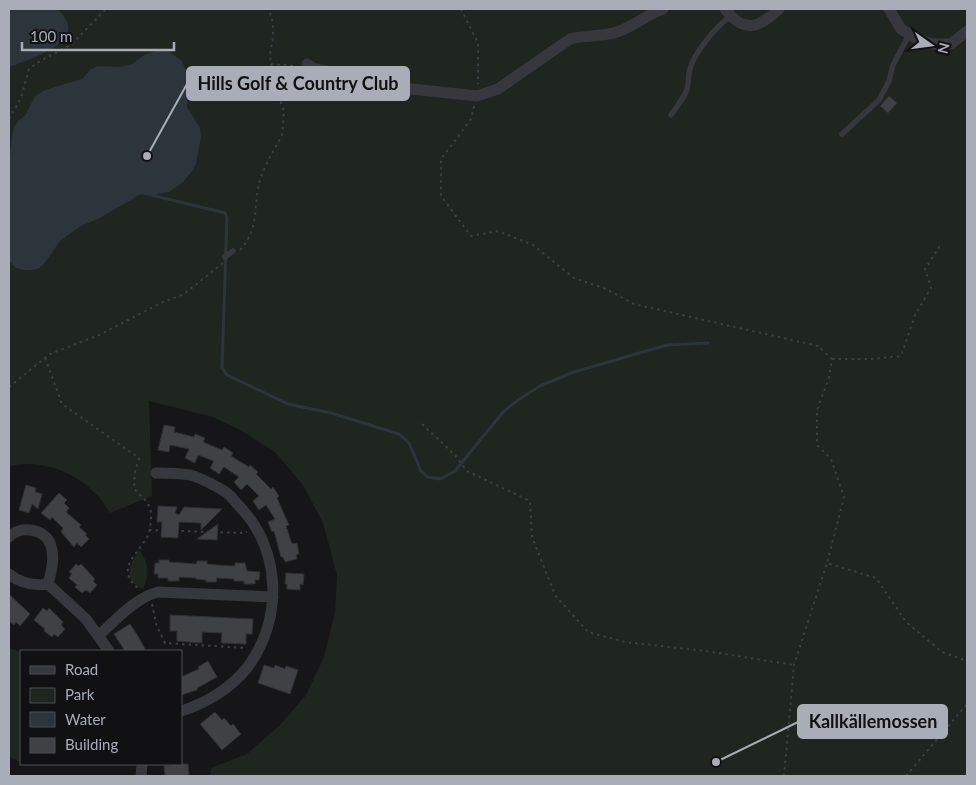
<svg xmlns="http://www.w3.org/2000/svg" width="976" height="785" font-family="Lato,sans-serif">
<style>
.green{fill:#1e261f}
.water{fill:#2c353c}
.lines{fill:none;stroke-linecap:round;stroke-linejoin:round}
.stream{stroke:#2c353c;stroke-width:3}
.building{fill:#404145;stroke:#303034}
.path{stroke:#3d3f44;stroke-width:2;stroke-dasharray:2.5 4;stroke-linecap:butt}
.service{stroke:#37383d;stroke-width:5.5}
.minor{stroke:#37383d;stroke-width:11}
.leader{fill:none;stroke:#a8adb8;stroke-width:2}
.callout-dot{fill:#a8adb8;stroke:#111113;stroke-width:2}
.callout{fill:#a8adb8;stroke:#a8adb8;stroke-width:2}
.callout-label{font-size:18px;text-anchor:middle;font-weight:bold;fill:#111}
</style>
<rect width="100%" height="100%" fill="#161618"/>
<path class="green" d="M9,9H967V776H210L211,768L247,754L280,725L306,695L324,657L335,613L337,575L323,523L303,485L275,452L240,430L213,417L149,401L152,496L110,513C105,506 100,497 93,491C72,470 38,459 9,466Z
M139,550C150,564 149,574 143,589C121,580 130,564 139,550Z
M9,648L21,652V762L9,757Z"/>
<path class="water" d="M9,9H57C94,40 30,59 9,67Z
M156,51H168L182,61L189,78L187,107L200,128L201,137L196,164L192,171L183,182L169,192L156,194H141L98,219L83,225L72,232L60,241L44,264L39,268L33,270H23L15,267L9,261V165L12,137L14,127L19,120L25,116L35,96L45,90L82,79L90,70L97,66L120,67L132,64L146,54Z"/>
<g class="lines">
<path class="stream" d="M143,193L225,213L227,218L222,368L227,375L288,404L331,413L399,434L409,443L421,471L428,477L440,479L455,471L504,411L518,400L540,386L574,372L667,345L708,343"/>
</g>
<path class="building" d="M889,96L897,103L888,113L880,106Z
M164,425L175,427L174,432L194,437L195,434L205,438L203,442L222,450L224,447L233,453L231,456L249,467L250,465L258,472L256,474L271,489L273,487L279,496L277,498L289,525L286,526L292,544L297,543L299,554L296,555L297,559L285,562L283,557H281L274,531L272,532L268,522L275,519L266,505L259,510L253,501L259,496L247,484L241,490L234,482L239,477L224,467L219,474L210,468L214,461L198,455L195,463L185,458L189,449L170,445L169,452L158,450Z
M26,485L36,488L35,492L42,494L38,509L32,504L29,513L19,510Z
M59,493L67,500L64,503L69,508L66,512L81,525L79,527L87,534L85,535L89,539L81,547L77,543L74,547L61,532L63,528L52,517L50,520L41,513Z
M158,506L177,507L175,513L179,515L184,507L222,509L201,530V523L179,522L178,538L161,537L162,522H157Z
M218,524L217,540L197,539Z
M159,560H169V562L196,564L197,561H207V564L217,565L235,566V563H245L247,571L260,572L259,580H255V584H244V581H234V579L217,578L216,582H206V580L196,579V578L179,577V581H168V578H158V574H154L155,563H159Z
M76,564L79,566L81,564L95,579L93,581L97,585L90,593L86,590L82,593L75,587L77,585L69,578L72,574L69,572Z
M286,573L304,574L303,585L300,584V590L287,589V584H285Z
M9,594L30,614L20,626L16,622L14,625L9,621Z
M43,608L47,611L49,608L63,622L61,625L65,629L58,637L54,634L52,637L44,631L45,629L34,620Z
M170,615L253,619L252,634H246V644L221,643L222,633L202,632V643L177,641V631H170Z
M130,624L138,636L146,651H125L114,634Z
M208,661L217,677L197,688V690L181,695V677L199,669L198,667Z
M264,665L274,668L275,665L285,669L286,666L298,670L290,694L258,683Z
M215,712L222,720L224,718L231,726L233,724L241,734L222,750L200,724Z
M175,764H188L189,776H165L164,766L175,765Z"/>
<g class="lines">
<path class="path" d="M461,9L478,43V84
M271,64L297,66
M474,106L471,119L441,159V196L471,236L498,231L533,245L574,278L606,289L634,304L818,346L832,359L829,378L817,410V445L831,459L844,497L827,563L876,578L906,622L942,652L967,661
M9,119L21,98L29,69L40,61L72,44L106,9
M240,250C261,228 252,203 261,177C266,162 275,149 282,135L284,111L273,81L270,55L273,37V23L269,9
M45,358L62,404L139,458L135,472L134,488C138,494 146,499 149,506C151,509 151,514 151,517C151,523 150,528 149,533C141,553 112,568 139,589
M832,359H873L901,356L915,315L931,288L925,269L941,244
M9,387L50,354L99,335L161,303L184,294L223,263
M422,424L455,455L467,471L530,501L532,537L555,595L588,632L625,642L706,651L794,665
M149,530L244,533L247,532
M152,604L156,624L165,643L246,648
M784,776L794,665L827,563
M906,776L967,704"/>
<path class="service" d="M671,115C676,108 682,100 686,92C690,84 687,77 690,69C694,53 717,25 731,16
M842,134L879,100L889,81L893,65L909,35
M225,257L233,251"/>
<path class="minor" d="M725,9C744,34 759,28 779,9
M889,9L901,29L919,40L933,44H951L967,31
M307,64L313,68L402,88L477,96L498,89L570,39C585,35 602,37 617,32C633,27 647,14 663,9
M156,473C167,473 179,473 190,475C199,477 220,488 227,493C232,497 236,503 240,507C282,551 283,620 247,668C231,688 205,704 181,711
M9,537C20,525 46,528 51,546C55,559 51,572 48,584
M9,574C20,583 34,586 48,584L86,619L109,651
M98,636C116,620 135,598 158,592L273,597
M141,776L142,764"/>
</g>
<path class="leader" d="M147 156L187 84M716 762L798 722"/>
<g class="callout-dot">
<circle cx="147" cy="156" r="5"/>
<circle cx="716" cy="762" r="5"/>
</g>
<g class="callout">
<rect x="187" y="67" width="222" height="33" rx="5"/>
<rect x="798" y="705" width="149" height="33" rx="5"/>
</g>
<g class="callout-label">
<text x="298" y="90">Hills Golf &amp; Country Club</text>
<text x="873" y="728">Kallkällemossen</text>
</g>
<rect width="976" height="785" fill="none" stroke="#a8adb8" stroke-width="20"/>
<rect x="20" y="650" width="162" height="115" fill="#111113" stroke="#4d4f55"/>
<rect x="30" y="666" width="25" height="8" fill="#37383d" stroke="#4d4f55"/>
<text x="65" y="675" font-size="15" fill="#a8adb8">Road</text>
<rect x="30" y="688" width="25" height="15" fill="#1e261f" stroke="#4d4f55"/>
<text x="65" y="700" font-size="15" fill="#a8adb8">Park</text>
<rect x="30" y="712" width="25" height="15" fill="#2c353c" stroke="#4d4f55"/>
<text x="65" y="725" font-size="15" fill="#a8adb8">Water</text>
<rect x="30" y="738" width="25" height="15" fill="#404145" stroke="#4d4f55"/>
<text x="65" y="750" font-size="15" fill="#a8adb8">Building</text>
<g transform="translate(931 45) rotate(104)" stroke="#111113" stroke-width="4" paint-order="stroke">
<path d="M0-4L9 19L0 12L-9 19Z" fill="#a8adb8"/>
<text y="-8" font-size="14" font-weight="bold" text-anchor="middle" fill="#a8adb8">N</text>
</g>
<path d="M22 42v8h152v-8" fill="none" stroke="#a8adb8" stroke-width="2.5"/>
<text x="30" y="42" font-size="15" fill="#a8adb8" stroke="#111113" stroke-width="4" paint-order="stroke">100 m</text>
</svg>
